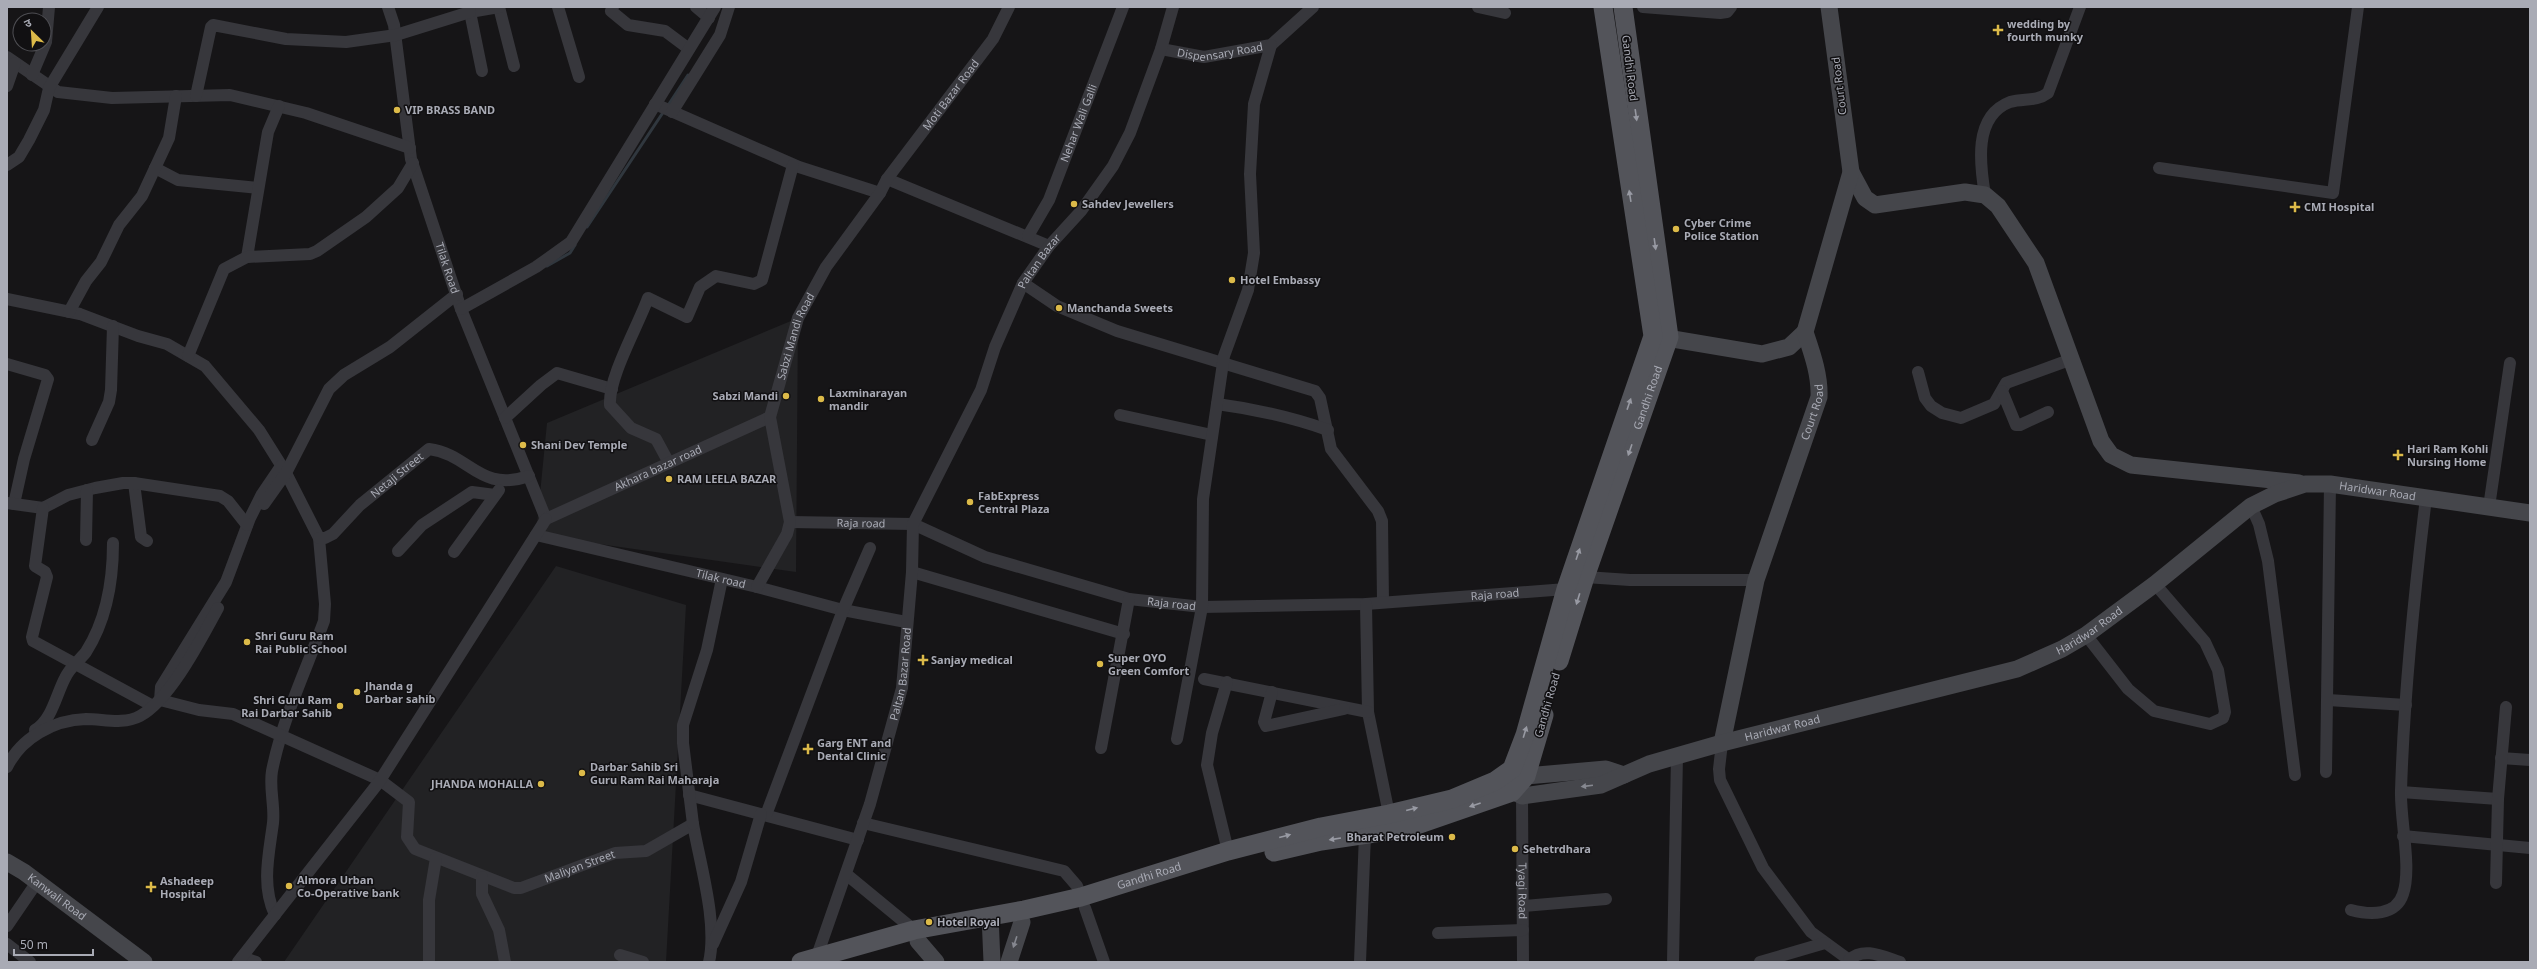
<svg xmlns="http://www.w3.org/2000/svg" width="2537" height="969" font-family="'Noto Sans','Noto Sans Devanagari',sans-serif">
<style>
.built{fill:#222224}
.lines{fill:none;stroke-linecap:round;stroke-linejoin:round}
.stream{stroke:#30373e;stroke-width:3}
.street{stroke:#37373c;stroke-width:12}
.secondary{stroke:#45464b;stroke-width:17}
.primary{stroke:#53545a;stroke-width:19}
.oneway{fill:#989aa3}
.oneway2{fill:#868890}
.poi-dot{fill:#dcba49;stroke:#111012;stroke-width:1.5}
.labels{text-anchor:middle;stroke-width:3;stroke-linejoin:round;paint-order:stroke}
.poi-label{font-size:11px;font-weight:bold;fill:#a9abb5;stroke:#111012;text-anchor:start}
.street-label{font-size:11px;fill:#a9abb5;stroke:#111012}
</style>
<rect width="100%" height="100%" fill="#161517"/>
<path class="built" d="M798,318L796,572L536,535L547,423Z
M556,566L686,605L666,962H284Z"/>
<g class="lines">
<path class="stream" d="M667,107L688,75
M587,227L664,111
M547,266L570,253L575,245"/>
<g class="street">
<path id="s1" d="M388,7L394,25L411,159L461,309L546,519"/>
<path d="M499,7L514,66"/>
<path d="M558,7L579,77"/>
<path d="M613,7L611,11L628,25L665,31L689,49"/>
<path d="M696,7L709,18"/>
<path d="M1478,7L1505,13"/>
<path d="M1643,7L1720,13L1727,12L1731,7"/>
<path id="s2" d="M1161,49L1204,57L1271,45L1313,7"/>
<path d="M7,57L58,92L112,98L230,95L306,113L410,148"/>
<path d="M482,71L470,12L499,7"/>
<path d="M32,75L46,42L49,7"/>
<path d="M7,86L15,63"/>
<path d="M196,96L211,27L213,25L286,39L346,42L396,35L470,12L469,7"/>
<path d="M655,104L799,167L880,193"/>
<path d="M672,112L720,35L729,7"/>
<path d="M7,165L19,157L29,140L44,110L49,88L98,7"/>
<path d="M155,168L178,180L258,188"/>
<path d="M2159,168L2333,193L2358,7"/>
<path d="M887,179L1049,246"/>
<path d="M1985,195C1980,165 1973,116 2010,102C2024,98 2036,102 2048,93L2080,7"/>
<path id="s3" d="M1028,236L1049,200L1123,7"/>
<path d="M247,257L268,132L279,106"/>
<path d="M1023,283L1057,306L1117,331L1315,391L1320,398L1331,449L1378,511L1382,521L1383,602"/>
<path d="M7,299L80,314L138,336L167,344L205,366L259,430L286,473L319,538L325,604L324,621C306,670 282,720 272,771C269,788 275,806 273,823C269,854 261,885 275,915"/>
<path d="M461,309L536,267L571,242L715,7"/>
<path d="M69,312L86,281L101,262L119,225L142,196L169,138L176,96"/>
<path d="M188,356L224,269L247,257L310,254L317,251L366,217L398,188L413,163"/>
<path d="M7,364L45,375L48,379L24,459L14,504"/>
<path d="M1918,372L1925,398L1931,406L1942,413L1961,418L1994,404L2006,383L2072,359"/>
<path d="M2002,391L2016,425H2020L2048,412"/>
<path d="M1217,404C1255,409 1291,417 1328,430"/>
<path d="M1120,415L1212,435"/>
<path d="M505,418L541,385L557,373L612,389"/>
<path d="M92,440L109,402L111,390L113,326"/>
<path d="M669,463L656,439L631,428L610,405C608,378 638,326 648,298L687,317L700,287L716,276L754,284L762,280L793,165"/>
<path id="s4" d="M281,466L262,494L250,518L226,582L161,687L160,700L199,710L233,714L380,780L409,802L407,837L415,849L514,888H521L615,853L646,851L693,824C700,864 718,923 709,962"/>
<path d="M134,483L141,537L147,541"/>
<path d="M7,503L43,508L68,495L95,488L123,483H134L220,496L228,501L247,525"/>
<path d="M264,504L286,473L329,389L344,375L390,347L457,294"/>
<path d="M2251,506L2259,524L2268,561L2295,775"/>
<path d="M2489,507L2510,363"/>
<path d="M43,508L35,566L45,572L47,577L32,637L33,641L153,706"/>
<path id="s5" d="M546,519L770,417"/>
<path id="s6" d="M790,522L913,524L985,557L1129,599L1202,607L1366,604L1566,589"/>
<path id="s7" d="M536,535L757,587L843,610L906,622"/>
<path id="s8" d="M319,538H325L333,534L360,505L429,449C470,454 479,493 529,476"/>
<path d="M86,540L87,490"/>
<path d="M398,551L422,525L472,492L495,495"/>
<path d="M454,552L499,490"/>
<path d="M912,572L1124,634"/>
<path d="M1585,577L1630,580H1756"/>
<path id="s9" d="M757,587L787,534L790,522L770,417L798,318L826,267L880,193L887,179L993,39L1009,7"/>
<path d="M1366,604L1368,712L1389,814"/>
<path d="M2086,635L2128,689L2154,711L2210,724L2223,718L2225,712L2218,670L2205,642L2155,584"/>
<path d="M1204,679L1368,712"/>
<path d="M1227,682L1212,733L1207,765L1228,851"/>
<path d="M1272,692L1264,722L1266,726L1344,709"/>
<path d="M2328,700L2406,705"/>
<path d="M35,730C52,720 56,695 65,678C70,667 79,661 86,652C107,619 113,581 113,543"/>
<path d="M1177,739L1202,607L1203,499L1224,356L1248,290L1254,253L1250,174L1254,104L1271,45"/>
<path d="M1722,743L1719,769L1720,780L1763,868L1811,932L1852,962"/>
<path d="M1101,748L1129,599"/>
<path d="M2501,758L2530,760"/>
<path d="M7,767C21,738 53,720 86,719C104,719 123,725 140,716C170,700 201,639 218,608"/>
<path d="M2326,772L2330,484"/>
<path d="M2401,792L2498,799"/>
<path d="M689,795L858,840"/>
<path id="s10" d="M1522,796L1523,962"/>
<path d="M766,815L843,610L870,548"/>
<path d="M863,823L1064,871L1077,886L1081,897"/>
<path d="M693,824L683,743V725L707,650L722,579"/>
<path d="M2403,836L2530,848"/>
<path d="M846,874L914,930"/>
<path d="M482,877V894L499,930L505,962"/>
<path d="M2496,883L2498,799L2506,707"/>
<path d="M1523,906L1606,899"/>
<path d="M1085,908L1104,962"/>
<path d="M2351,910C2370,915 2396,916 2403,894C2412,868 2400,820 2401,791C2404,693 2414,595 2426,498"/>
<path d="M7,926L37,882"/>
<path d="M1438,933L1523,930"/>
<path d="M7,944L30,962"/>
<path d="M713,944L741,882L761,814"/>
<path d="M620,955L643,962"/>
<path id="s11" d="M817,956L870,804L902,688L912,572L913,524L981,390L995,347L1023,283L1049,246L1081,211L1113,166L1130,133L1161,49L1173,7"/>
<path d="M242,957L256,962"/>
<path d="M1849,960C1864,946 1884,957 1900,962"/>
<path d="M238,962L379,782L546,519"/>
<path d="M429,962V900L436,858"/>
<path d="M1360,962L1365,834"/>
<path d="M1673,962L1677,756"/>
<path d="M1760,962L1825,943"/>
</g>
<g class="secondary">
<path d="M1851,172L1865,198L1875,205L1965,192L1985,195L1998,206L2036,263L2101,441L2111,455L2131,465L2299,483"/>
<path d="M1655,336L1762,354L1789,347L1805,332"/>
<path id="s12" d="M1722,743L1756,580L1819,397C1820,375 1812,353 1805,332L1851,172L1829,7"/>
<path d="M1514,770L1526,776L1606,769L1624,775"/>
<path id="s13" d="M1501,785L1522,796L1601,785L1649,764L1722,743L2017,669L2062,649L2086,635L2155,584L2251,506L2275,494L2305,484H2330L2530,513"/>
<path id="s14" d="M7,862L24,872L144,962"/>
<path d="M990,916L992,962"/>
<path d="M918,941L936,962"/>
<path d="M1009,962L1022,922"/>
</g>
<g class="primary">
<path id="s15" d="M1559,661L1585,577L1669,337L1623,7"/>
<path d="M1274,852L1321,841L1408,828L1512,792L1526,776L1544,715"/>
<path id="s16" d="M801,962L914,930L1024,910L1081,897L1228,851L1321,827L1389,814L1452,799L1495,781L1512,769L1525,735L1566,589L1653,336L1603,7"/>
</g>
</g>
<defs><path id="oneway-solid" d="M-6-.8H1V-3.2L6.5 0L1 3.2V.8H-6Z"/></defs>
<g class="oneway">
<use href="#oneway-solid" transform="translate(1636 115) rotate(82)"/>
<use href="#oneway-solid" transform="translate(1630 196) rotate(-99)"/>
<use href="#oneway-solid" transform="translate(1655 244) rotate(82)"/>
<use href="#oneway-solid" transform="translate(1629 404) rotate(-71)"/>
<use href="#oneway-solid" transform="translate(1630 450) rotate(109)"/>
<use href="#oneway-solid" transform="translate(1578 554) rotate(-71)"/>
<use href="#oneway-solid" transform="translate(1578 599) rotate(107)"/>
<use href="#oneway-solid" transform="translate(1525 732) rotate(-73)"/>
<use href="#oneway-solid" transform="translate(1475 805) rotate(161)"/>
<use href="#oneway-solid" transform="translate(1412 809) rotate(-14)"/>
<use href="#oneway-solid" transform="translate(1285 836) rotate(-15)"/>
<use href="#oneway-solid" transform="translate(1335 839) rotate(171)"/>
</g>
<g class="oneway2">
<use href="#oneway-solid" transform="translate(1587 786) rotate(173)"/>
<use href="#oneway-solid" transform="translate(1015 942) rotate(108)"/>
</g>
<g class="poi-dot">
<path d="M1996 24h4v4h4v4h-4v4h-4v-4h-4v-4h4z"/>
<circle cx="397" cy="110" r="4"/>
<circle cx="1074" cy="204" r="4"/>
<path d="M2293 201h4v4h4v4h-4v4h-4v-4h-4v-4h4z"/>
<circle cx="1676" cy="229" r="4"/>
<circle cx="1232" cy="280" r="4"/>
<circle cx="1059" cy="308" r="4"/>
<circle cx="786" cy="396" r="4"/>
<circle cx="821" cy="399" r="4"/>
<circle cx="523" cy="445" r="4"/>
<path d="M2396 449h4v4h4v4h-4v4h-4v-4h-4v-4h4z"/>
<circle cx="669" cy="479" r="4"/>
<circle cx="970" cy="502" r="4"/>
<circle cx="247" cy="642" r="4"/>
<path d="M921 654h4v4h4v4h-4v4h-4v-4h-4v-4h4z"/>
<circle cx="1100" cy="664" r="4"/>
<circle cx="357" cy="692" r="4"/>
<circle cx="340" cy="706" r="4"/>
<path d="M806 743h4v4h4v4h-4v4h-4v-4h-4v-4h4z"/>
<circle cx="582" cy="773" r="4"/>
<circle cx="541" cy="784" r="4"/>
<circle cx="1452" cy="837" r="4"/>
<circle cx="1515" cy="849" r="4"/>
<circle cx="289" cy="886" r="4"/>
<path d="M149 881h4v4h4v4h-4v4h-4v-4h-4v-4h4z"/>
<circle cx="929" cy="922" r="4"/>
</g>
<g class="labels">
<g class="poi-label">
<text x="2007" y="28">wedding by<tspan x="2007" dy="13">fourth munky</tspan></text>
<text x="405" y="114">VIP BRASS BAND</text>
<text x="1082" y="208">Sahdev Jewellers</text>
<text x="2304" y="211">CMI Hospital</text>
<text x="1684" y="227">Cyber Crime<tspan x="1684" dy="13">Police Station</tspan></text>
<text x="1240" y="284">Hotel Embassy</text>
<text x="1067" y="312">Manchanda Sweets</text>
<text x="829" y="397">Laxminarayan<tspan x="829" dy="13">mandir</tspan></text>
<text x="778" y="400" text-anchor="end">Sabzi Mandi</text>
<text x="531" y="449">Shani Dev Temple</text>
<text x="2407" y="453">Hari Ram Kohli<tspan x="2407" dy="13">Nursing Home</tspan></text>
<text x="677" y="483">RAM LEELA BAZAR</text>
<text x="978" y="500">FabExpress<tspan x="978" dy="13">Central Plaza</tspan></text>
<text x="255" y="640">Shri Guru Ram<tspan x="255" dy="13">Rai Public School</tspan></text>
<text x="1108" y="662">Super OYO<tspan x="1108" dy="13">Green Comfort</tspan></text>
<text x="931" y="664">Sanjay medical</text>
<text x="365" y="690">Jhanda g<tspan x="365" dy="13">Darbar sahib</tspan></text>
<text x="332" y="704" text-anchor="end">Shri Guru Ram<tspan x="332" dy="13">Rai Darbar Sahib</tspan></text>
<text x="817" y="747">Garg ENT and<tspan x="817" dy="13">Dental Clinic</tspan></text>
<text x="590" y="771">Darbar Sahib Sri<tspan x="590" dy="13">Guru Ram Rai Maharaja</tspan></text>
<text x="533" y="788" text-anchor="end">JHANDA MOHALLA</text>
<text x="1444" y="841" text-anchor="end">Bharat Petroleum</text>
<text x="1523" y="853">Sehetrdhara</text>
<text x="297" y="884">Almora Urban<tspan x="297" dy="13">Co-Operative bank</tspan></text>
<text x="160" y="885">Ashadeep<tspan x="160" dy="13">Hospital</tspan></text>
<text x="937" y="926">Hotel Royal</text>
</g>
<g class="street-label">
<text dy="4" stroke="none"><textPath href="#s2" startOffset="60">Dispensary Road</textPath></text>
<text transform="translate(1630 68) rotate(83)" y="4">Gandhi Road</text>
<text transform="translate(1839 86) rotate(-97)" y="4">Court Road</text>
<text dy="4" stroke="none"><textPath href="#s9" startOffset="554">Moti Bazar Road</textPath></text>
<text dy="4" stroke="none"><textPath href="#s3" startOffset="124">Nehar Wali Galli</textPath></text>
<text dy="4" stroke="none"><textPath href="#s11" startOffset="738">Paltan Bazar</textPath></text>
<text dy="4" stroke="none"><textPath href="#s1" startOffset="269">Tilak Road</textPath></text>
<text dy="4" stroke="none"><textPath href="#s9" startOffset="265">Sabzi Mandi Road</textPath></text>
<text dy="4" stroke="none"><textPath href="#s15" startOffset="278">Gandhi Road</textPath></text>
<text dy="4" stroke="none"><textPath href="#s12" startOffset="344">Court Road</textPath></text>
<text dy="4" stroke="none"><textPath href="#s5" startOffset="123">Akhara bazar road</textPath></text>
<text dy="4" stroke="none"><textPath href="#s8" startOffset="102">Netaji Street</textPath></text>
<text dy="4" stroke="none"><textPath href="#s13" startOffset="954">Haridwar Road</textPath></text>
<text dy="4" stroke="none"><textPath href="#s6" startOffset="71">Raja road</textPath></text>
<text dy="4" stroke="none"><textPath href="#s7" startOffset="190">Tilak road</textPath></text>
<text dy="4" stroke="none"><textPath href="#s6" startOffset="719">Raja road</textPath></text>
<text dy="4" stroke="none"><textPath href="#s6" startOffset="395">Raja road</textPath></text>
<text dy="4" stroke="none"><textPath href="#s13" startOffset="618">Haridwar Road</textPath></text>
<text dy="4" stroke="none"><textPath href="#s11" startOffset="295">Paltan Bazar Road</textPath></text>
<text transform="translate(1547 705) rotate(-74)" y="4">Gandhi Road</text>
<text dy="4" stroke="none"><textPath href="#s13" startOffset="294">Haridwar Road</textPath></text>
<text dy="4" stroke="none"><textPath href="#s4" startOffset="763">Maliyan Street</textPath></text>
<text dy="4" stroke="none"><textPath href="#s16" startOffset="359">Gandhi Road</textPath></text>
<text dy="4" stroke="none"><textPath href="#s10" startOffset="95">Tyagi Road</textPath></text>
<text dy="4" stroke="none"><textPath href="#s14" startOffset="61">Kanwali Road</textPath></text>
</g>
</g>
<rect width="2537" height="969" fill="none" stroke="#a9abb5" stroke-width="16"/>
<g transform="translate(32 32) rotate(335)"><circle r="19" fill="#111012" stroke="#4e4e53"/>
<path d="M0-3L7 15L0 10L-7 15Z" fill="#dcba49"/>
<text y="-6" font-size="11" font-weight="bold" text-anchor="middle" fill="#a9abb5">उ</text>
</g>
<path d="M14 949v6h79v-6" fill="none" stroke="#a9abb5" stroke-width="2"/>
<text x="20" y="949" font-size="12" fill="#a9abb5" stroke="#111012" stroke-width="3" paint-order="stroke">50 m</text>
</svg>
